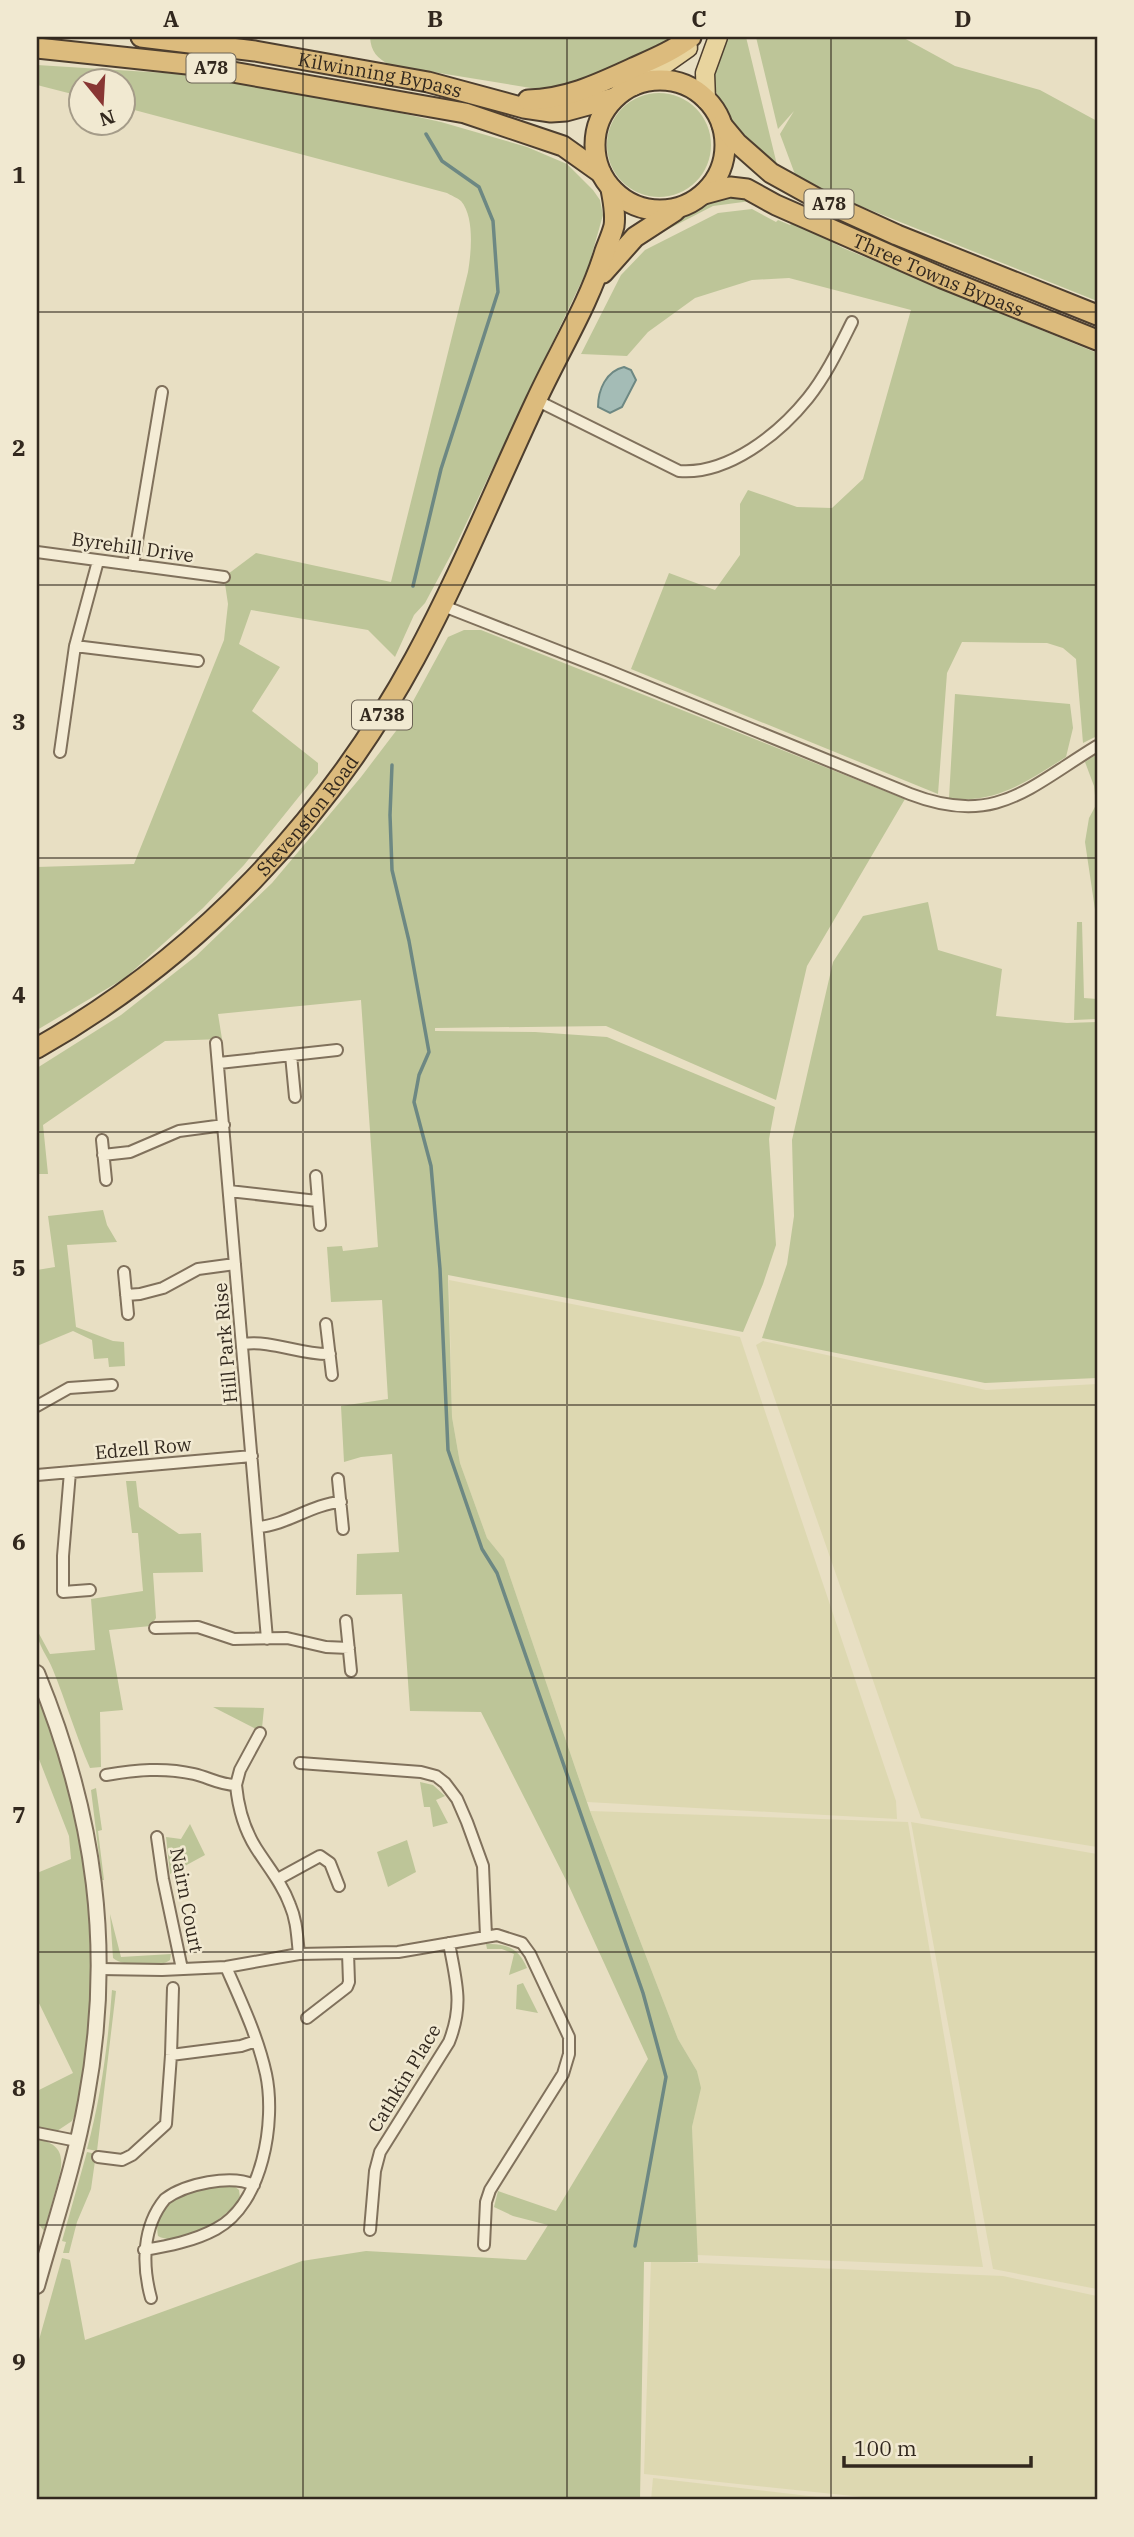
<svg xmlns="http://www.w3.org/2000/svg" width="1134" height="2537" font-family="'IBM Plex Serif',serif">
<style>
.farmland{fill:#ddd8b1}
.green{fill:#bdc598}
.water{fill:#a4bcb6;stroke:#6d8883;stroke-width:2}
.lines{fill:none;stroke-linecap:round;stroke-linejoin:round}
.stream{stroke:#6d8883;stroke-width:3.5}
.minor-casing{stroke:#80715c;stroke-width:14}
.tertiary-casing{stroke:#80715c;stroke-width:18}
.primary-casing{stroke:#4e3f2f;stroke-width:21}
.trunk-casing{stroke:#4e3f2f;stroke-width:23}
.minor{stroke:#f4ecd5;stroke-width:10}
.tertiary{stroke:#f4ecd5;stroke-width:14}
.primary{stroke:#e8d49e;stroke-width:18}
.trunk{stroke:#dcbb7d;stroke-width:19}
.grid{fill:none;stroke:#32281e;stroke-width:2;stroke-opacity:0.55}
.labels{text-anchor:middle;stroke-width:5;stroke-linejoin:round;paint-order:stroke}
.shield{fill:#f1e9d1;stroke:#6b6254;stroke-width:2}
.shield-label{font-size:18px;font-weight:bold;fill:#32281e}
.street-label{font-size:19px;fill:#32281e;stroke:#f1e9d1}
.neatline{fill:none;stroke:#32281e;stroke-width:2.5}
.grid-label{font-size:23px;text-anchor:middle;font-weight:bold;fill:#32281e}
</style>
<rect width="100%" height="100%" fill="#e8dfc3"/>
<path class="farmland" d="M449,1280L740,1337L896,1801L897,1819L587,1802L504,1559L487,1538L460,1463L452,1417Z
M763,1341L986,1390L1097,1384V1847L921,1818L756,1345Z
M590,1811L908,1822L983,2267L697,2255L692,2127L700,2088L697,2071L678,2039Z
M911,1822L1097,1854V2289L993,2269Z
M651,2261L1003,2276L1097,2296V2500H891L644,2474Z
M653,2478L843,2500H651Z"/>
<path class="green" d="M370,37H681L654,53L549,91L390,65C377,58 371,52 370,37Z
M726,37H746L777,165C753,145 707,102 713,67C715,57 722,46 726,37Z
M756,37H902L955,66L1040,90L1097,121V301L823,191L796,177L780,134L794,111L778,129Z
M37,65L197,75L318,95L441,122L527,147L567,164L593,190L600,200L603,215L588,268L454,549L425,603L414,615L395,657L368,630L251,610L239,644L280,667L252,711L318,763V773L244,865L203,908L125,978L37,1030V867L134,864L224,640L228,604L224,577L256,553L391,582L468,272C471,254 475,217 461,201C458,198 450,195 447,193L123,107L122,80H80V96L37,85Z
M607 145a52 52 0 1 1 104 0a52 52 0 1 1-104 0Z
M729,197L751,201L713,206L647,240C672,222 699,204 729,197Z
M752,209L776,222L778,220L790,225L793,221L843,248L1097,353V736L1083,743L1076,659L1063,648L1047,643L962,642L947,673L938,794L631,669L669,573L715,590L740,555V504L748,490L797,507L832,508L863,479L911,310L789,278L752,280L695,298L648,332L627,356L581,354L621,275L645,250L718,213Z
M464,630H481L905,799L807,966L776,1100L606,1026L435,1028V1031L535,1032L607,1037L775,1107L769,1139L776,1245L763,1284L743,1332L448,1275L452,1417L460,1463L487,1538L504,1559L590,1811L678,2039L697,2071L701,2088L692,2127L698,2262H644L640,2500H37V2347L62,2258L70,2260L85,2340L302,2261L366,2251L526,2260L548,2225L513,2216L494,2207L498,2191L556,2211L648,2059L568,1884L481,1712L410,1711L402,1594L356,1595L357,1554L399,1552L392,1454L361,1457L344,1462L341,1406L388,1399L382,1300L331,1302L327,1247L342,1246L343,1251L378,1247L361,1000L218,1014L222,1039L165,1041L43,1125L48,1174H37V1068L121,1015L196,956L272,883L361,777L399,727L448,637Z
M955,694L1070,704L1073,728L1066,757C1029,780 995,805 949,798Z
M1097,754V923L1085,842L1089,818L1096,805L1094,786L1085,762Z
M928,902L938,950L1002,969L996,1016L1067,1023L1097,1022V1378L985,1383L762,1338L787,1264L794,1216L792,1140L833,962L863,916Z
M1077,922H1082L1084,998L1097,999V1019L1074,1020Z
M103,1210L107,1225L117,1242L67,1245L76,1327L113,1341L124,1342L125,1366L109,1367L108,1358L94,1359L92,1340L73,1331L37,1346V1270L55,1267L48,1216Z
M126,1481H136L139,1507L179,1534L201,1533L203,1572L153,1573L156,1618L151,1626L109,1630L123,1710L100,1712L101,1767L90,1768C76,1736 66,1702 53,1670C48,1656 37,1645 37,1630L50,1654L95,1650L91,1599L143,1591L138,1533H132Z
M37,1698C50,1719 56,1744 63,1768C91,1864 97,1965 84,2064C81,2082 81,2104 72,2121L57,2131L37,2127V2091L73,2073L37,1999V1873L71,1859L69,1836L37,1754Z
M213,1707L264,1708L262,1728L256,1729Z
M420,1782L433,1785L445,1796L436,1800L448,1823L433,1827L430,1807H424Z
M96,1788L102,1830L98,1831L104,1880H102L91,1790Z
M190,1824L205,1855L170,1874L166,1837L181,1839Z
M407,1840L416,1872L388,1887L377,1852Z
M110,1914L121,1957L171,1954L170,1960C160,1968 123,1967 113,1958Z
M486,1944C507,1943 519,1949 527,1968L509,1975L514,1954L502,1949H487Z
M523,1983L538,2013L516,2009L517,1985Z
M112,1990L116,1991L97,2151L87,2149C101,2097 108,2044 112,1990Z
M37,2139C70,2145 62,2167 55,2192C51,2205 48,2218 44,2231L37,2222Z
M87,2152L96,2154L91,2189L77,2222L69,2253H63L66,2242L62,2241Z
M234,2186L239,2190L240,2198C227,2218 181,2249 158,2236C150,2197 205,2183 234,2186Z"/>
<path class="water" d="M624,367L631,370L636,380L622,407L610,413L598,407C598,390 606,371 624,367Z"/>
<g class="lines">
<path class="stream" d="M413,586L441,469L498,292L493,221L479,187L442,161L426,134
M392,765L390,815L392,870L409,941L429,1052L419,1075L414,1102L431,1166L440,1269L448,1450L482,1549L497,1573L643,1993L666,2077L635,2246"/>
<defs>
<path id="minor" d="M536,400L679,471C728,475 779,434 808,398C827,374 839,348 852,322
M37,552L224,577
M133,565L162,392
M441,605L607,670L910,794C995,827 1028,788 1097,746
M75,646L198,661
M60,752L75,646L98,561
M216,1043L267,1639
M291,1055L295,1097
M219,1063L337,1050
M102,1140L106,1180
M103,1155L130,1152L179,1131L224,1125
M316,1176L320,1225
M229,1191L317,1201
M124,1272L128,1314
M126,1295L140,1294L163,1288L198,1269L235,1264
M326,1324L332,1375
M243,1344C273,1340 300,1355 330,1354
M37,1406L69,1388L112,1385
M70,1472L63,1556V1592L90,1590
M37,1475L252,1456
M338,1479L343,1529
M258,1527C287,1525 312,1504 341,1502
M346,1621L351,1671
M155,1628L198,1627L234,1639L287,1638L326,1647L349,1648
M300,1763L421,1772L436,1776L445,1783L457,1799L467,1822L483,1866L486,1936
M106,1775C136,1770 164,1767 194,1774C208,1777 220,1785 236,1785C238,1806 244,1829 256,1848C268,1867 282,1883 290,1905C297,1921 297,1937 299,1954
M236,1785L240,1770L260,1733
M157,1837L163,1879L182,1969
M278,1879L320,1856L330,1863L339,1886
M100,1969L162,1970L226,1967L299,1954L398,1952L497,1935L522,1943L530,1954L569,2037V2054L563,2074L490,2190L486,2202L484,2245
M307,2018L347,1987L349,1982L348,1953
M171,2055L241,2046L256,2041
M37,2133L77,2141
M98,2157L122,2160L132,2155L166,2124L171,2055L173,1988
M370,2230L375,2171L380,2152L449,2042C464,2004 456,1982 449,1943
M144,2250C168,2246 194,2241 216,2229C263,2204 276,2121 266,2074C258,2037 241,2001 226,1967
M151,2298C142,2265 142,2227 165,2199C185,2184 231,2174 254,2185"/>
<path id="tertiary" d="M37,1673C95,1814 114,1950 86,2101C75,2163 54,2225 37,2286"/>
<path id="primary" d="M634,86L688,48
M706,100L705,73L718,37"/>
<g id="trunk">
<path id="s1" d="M141,37L255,51L428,82L524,108L551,112L566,111L614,98"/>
<path d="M37,48L187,64L465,113L563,146L601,173"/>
<circle cx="660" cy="145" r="65"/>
<path d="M528,100C567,99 598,84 633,68C653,59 673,51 691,37"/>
<path d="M722,125L737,143L771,173L818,199L897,235L1097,315"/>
<path id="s2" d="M704,194L730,187L747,189L776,205L942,278L1097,340"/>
<path d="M603,273L635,237L675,211"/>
<path id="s3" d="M37,1048C198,957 327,820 415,658C460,575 496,486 536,401C559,351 589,304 605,251C608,243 612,234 614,226C616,213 613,201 611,189"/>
</g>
</defs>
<use href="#minor" class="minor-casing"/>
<use href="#tertiary" class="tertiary-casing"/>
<use href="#primary" class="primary-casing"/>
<use href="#trunk" class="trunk-casing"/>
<use href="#minor" class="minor"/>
<use href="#tertiary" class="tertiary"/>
<use href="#primary" class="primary"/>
<use href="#trunk" class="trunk"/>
</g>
<path class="grid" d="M303,37V2500M567,37V2500M831,37V2500M37,312H1097M37,585H1097M37,858H1097M37,1132H1097M37,1405H1097M37,1678H1097M37,1952H1097M37,2225H1097"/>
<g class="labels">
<g class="shield">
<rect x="186.5" y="53.5" width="49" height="29" rx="5"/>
<rect x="804.5" y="189.5" width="49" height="29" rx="5"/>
<rect x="352" y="700.5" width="60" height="29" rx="5"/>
</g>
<g class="shield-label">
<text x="211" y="74">A78</text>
<text x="829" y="210">A78</text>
<text x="382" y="721">A738</text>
</g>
<g class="street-label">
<text dy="7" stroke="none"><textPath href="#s1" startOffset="242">Kilwinning Bypass</textPath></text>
<text dy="7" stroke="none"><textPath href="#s2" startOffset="254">Three Towns Bypass</textPath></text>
<text transform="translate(133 547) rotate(8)" y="7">Byrehill Drive</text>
<text dy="7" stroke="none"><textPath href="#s3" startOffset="359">Stevenston Road</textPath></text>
<text transform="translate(225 1343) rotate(-95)" y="7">Hill Park Rise</text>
<text transform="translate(143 1448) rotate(-5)" y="7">Edzell Row</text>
<text transform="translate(187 1900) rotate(79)" y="7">Nairn Court</text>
<text transform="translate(404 2078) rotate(-59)" y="7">Cathkin Place</text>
</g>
</g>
<rect width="1134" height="2537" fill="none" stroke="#f1e9d1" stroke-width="77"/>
<g transform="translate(102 102) rotate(162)"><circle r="33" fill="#f1e9d1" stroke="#a59c89" stroke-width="2"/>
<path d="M0-5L12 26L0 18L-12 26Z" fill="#883633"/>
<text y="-10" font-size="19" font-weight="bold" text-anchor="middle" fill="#32281e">N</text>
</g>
<path d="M844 2456v10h187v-10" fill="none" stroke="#32281e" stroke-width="3.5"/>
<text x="854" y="2456" font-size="21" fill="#32281e" stroke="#f1e9d1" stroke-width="5" paint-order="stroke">100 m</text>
<rect x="38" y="38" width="1058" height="2460" class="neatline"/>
<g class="grid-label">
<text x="171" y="27">A</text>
<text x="435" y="27">B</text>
<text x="699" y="27">C</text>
<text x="963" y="27">D</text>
<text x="19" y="183">1</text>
<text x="19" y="456">2</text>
<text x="19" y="730">3</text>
<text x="19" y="1003">4</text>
<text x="19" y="1276">5</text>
<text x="19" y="1550">6</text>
<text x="19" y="1823">7</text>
<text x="19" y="2096">8</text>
<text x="19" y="2370">9</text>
</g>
</svg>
